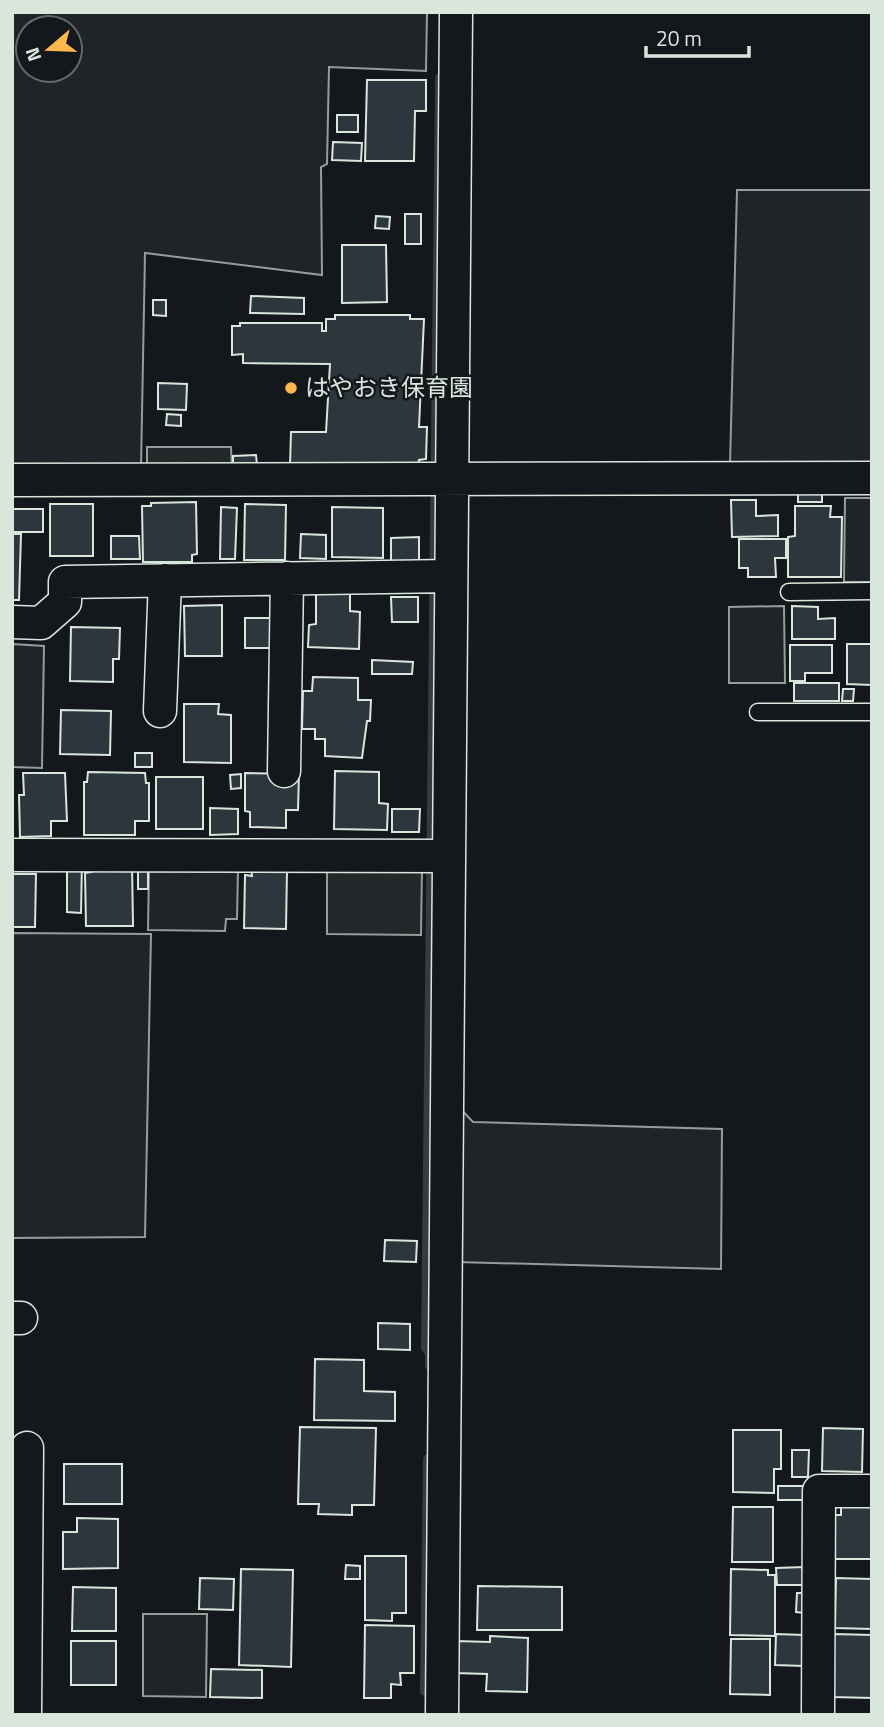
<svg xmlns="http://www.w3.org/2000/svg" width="884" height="1727" font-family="'Titillium Web','Noto Sans JP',sans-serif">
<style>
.green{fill:#202428;stroke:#939e99;stroke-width:2;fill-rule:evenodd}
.parking{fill:#24282b;stroke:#939e99;stroke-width:2}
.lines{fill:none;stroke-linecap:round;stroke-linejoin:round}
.stream{stroke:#363b3e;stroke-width:10}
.building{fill:#2c363c;stroke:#d8e6dc;stroke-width:2}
.service-casing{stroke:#d8e6dc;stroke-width:19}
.minor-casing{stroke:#d8e6dc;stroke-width:35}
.service{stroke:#14181c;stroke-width:16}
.minor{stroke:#14181c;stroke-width:32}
.poi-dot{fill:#ffb74d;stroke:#14181c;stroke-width:2.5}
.labels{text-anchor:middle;stroke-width:5;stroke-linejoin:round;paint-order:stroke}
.poi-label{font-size:24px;fill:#d8e6dc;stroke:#14181c;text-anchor:start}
</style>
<rect width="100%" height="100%" fill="#14181c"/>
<path class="green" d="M12,12H427L426,71L329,67L327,164L321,167L322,275L145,253L141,468L12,467ZM28,28H70V70H28Z
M737,190H872V462L730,465Z
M845,498H872V582H844Z
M784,606L785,683H729V607Z
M12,644L44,646L42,768L12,767Z
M149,868L238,869L237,919H226L225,931L148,930Z
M12,933L151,934L145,1237L12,1238Z
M457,1105L473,1122L722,1129L721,1269L457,1262Z
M143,1614H207L206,1697L143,1696Z"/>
<path class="parking" d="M147,447H231L232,469L147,470Z
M327,867L422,868L421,935L327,934Z"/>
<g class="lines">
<path class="stream" d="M430,1366V1353L426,1348L440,78
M425,1691L428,1459"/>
</g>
<path class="building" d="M367,80H426V111H415L414,161H365Z
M337,115H358V132H337Z
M333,142L362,143L361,161L332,160Z
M405,214H421V244H405Z
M376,216L390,217L389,229L375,228Z
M342,245H386L387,302L342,303Z
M251,296L304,298V314L250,313Z
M153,300H166V316L153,315Z
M335,315H410V319H424L419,427H427L426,459L419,460L418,464L290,466L291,432H326L330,364L243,363V354L232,355V326H240V323H322V331H326V319H335Z
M158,383L187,384L186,410L158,409Z
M167,414L181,415V426L166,425Z
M256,455L257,465L233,467V456Z
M798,493L822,494V502H798Z
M731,500H756V516L778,515V536L732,537Z
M196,502L197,554L192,555V562H143L142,506H151V503Z
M50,504H93V556H50Z
M245,504L286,505L285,560H244Z
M795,506H831L830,517H842L841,577H788V537L795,536Z
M221,507L237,508L235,559H220Z
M332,507L383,508V558L332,557Z
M12,509H43V532H12Z
M12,534H21L19,600H12Z
M301,534L326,535V559L300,558Z
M111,536H139L140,559H111Z
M419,537V561H391V538Z
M739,539H786V558H775L776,577H748V568H739Z
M316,592H350V611L360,612L359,649L308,647L309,625L316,624Z
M391,597H418V622H392Z
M222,605V656H185L184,606Z
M792,606L818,607V619L835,618V639H792Z
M245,618H270V648H245Z
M71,627L120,628L119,659H113V682L70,681Z
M847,644H872V685L847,684Z
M790,645H832V673H805V681H790Z
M372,660L413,662L412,674H372Z
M313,677L358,678V700H371L370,721H367L362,758L325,756V739H315V729H302L303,691H312Z
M794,683H839V701H794Z
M843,689H854L853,701H842Z
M184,704H219L218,714L231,715V763L184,762Z
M61,710L111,711L110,755L60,754Z
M135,753H152V767H135Z
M335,771L379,772V803L388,804L387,830L334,829Z
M88,772L145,773L146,783H149V821H135V835H84V782H87Z
M23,773H65L67,821H51V836L20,837L19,795H24Z
M245,773L299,774L298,810H286V828L250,827V812L245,811Z
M241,774V788L231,789L230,775Z
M156,777H203V829H156Z
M210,808L238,809V834L210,835Z
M392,809H420L419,832H392Z
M67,862H82L81,913L67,912Z
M92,863H132L133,926H86L85,873L92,872Z
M138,865H148V889H138Z
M251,869L287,870L286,929L244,928L245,875L252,876Z
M12,874H36L35,927H12Z
M385,1240L417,1241L416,1262L384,1261Z
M378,1323L410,1324V1350L378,1349Z
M315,1359L364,1360V1391L395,1392V1421L314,1420Z
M300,1427L376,1428L374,1505H352V1515L318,1514L319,1504H298Z
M823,1428L863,1429L862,1472L822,1471Z
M733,1430H781V1469H774V1493L733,1492Z
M792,1450H809L808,1477H792Z
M64,1464H122V1504H64Z
M778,1486H805V1500H778Z
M841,1502H872V1559H832L833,1515H841Z
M733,1507H773V1562H732Z
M77,1518L118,1519V1568L63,1569V1532H77Z
M365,1556H406V1613H392V1621L365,1620Z
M346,1565L360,1566V1579H345Z
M804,1567L805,1585H777L776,1568Z
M241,1569L293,1570L291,1667L239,1665Z
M731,1569L768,1570V1575H775V1636L730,1635Z
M200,1578L234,1579L233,1610L199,1609Z
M836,1578L872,1579V1629L835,1628Z
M478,1586L562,1587V1630H477Z
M73,1587L116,1588V1631H72Z
M797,1593H806L805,1613L796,1612Z
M365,1625L414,1626V1673H400L401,1685L391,1684V1698H364Z
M776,1634L804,1635V1666L775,1665Z
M834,1634L872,1635V1698L833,1697Z
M490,1636L528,1638L527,1692L486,1691L487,1674L455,1673L456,1641L490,1642Z
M731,1639H770V1695L730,1694Z
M71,1641H116V1685H71Z
M211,1669L262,1670V1698L210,1697Z"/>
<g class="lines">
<defs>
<path id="service" d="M789,592L872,591
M758,712H872"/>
<path id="minor" d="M12,480L872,478
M12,622L41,623L65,602V582L450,576
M160,711L165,580
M284,771L287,578
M12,855L448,856
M12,1318H21
M25,1715L27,1448
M442,1715L456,12
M818,1715L819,1491H872"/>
</defs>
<use href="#service" class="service-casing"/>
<use href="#minor" class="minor-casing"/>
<use href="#service" class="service"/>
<use href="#minor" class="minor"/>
</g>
<circle class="poi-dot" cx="291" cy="388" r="7"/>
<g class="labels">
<g class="poi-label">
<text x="305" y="396">はやおき保育園</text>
</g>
</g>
<rect width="884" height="1727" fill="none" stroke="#d8e6dc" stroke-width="28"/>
<g transform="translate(49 49) rotate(251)"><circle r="33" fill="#14181c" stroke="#626a69" stroke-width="2"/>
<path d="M0-5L12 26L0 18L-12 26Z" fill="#ffb74d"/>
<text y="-10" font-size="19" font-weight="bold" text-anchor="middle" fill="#d8e6dc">N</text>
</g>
<path d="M646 46v10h103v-10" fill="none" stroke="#d8e6dc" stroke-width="3.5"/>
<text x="656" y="46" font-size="21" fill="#d8e6dc" stroke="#14181c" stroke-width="5" paint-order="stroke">20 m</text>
</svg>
